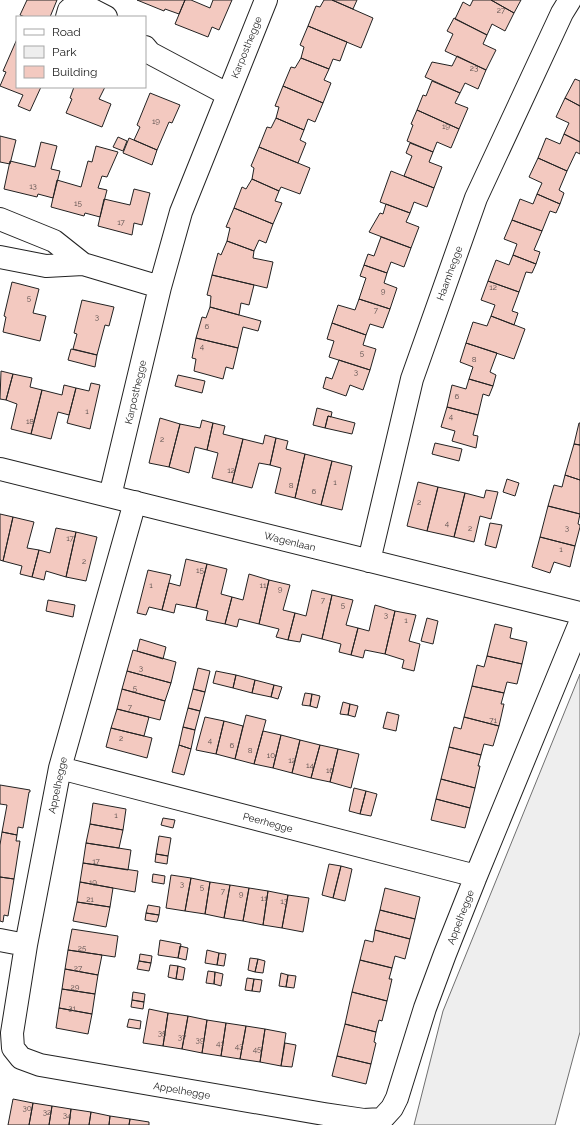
<svg xmlns="http://www.w3.org/2000/svg" width="580" height="1125" font-family="Raleway,sans-serif">
<style>
.green{fill:#eee;stroke:#6f6f6f}
.building{fill:#f3c9c0;stroke:#222}
.lines{fill:none;stroke-linecap:round;stroke-linejoin:round}
.minor-casing{stroke:#222;stroke-width:24}
.minor{stroke:#fff;stroke-width:22}
.labels{text-anchor:middle;stroke-width:3;stroke-linejoin:round;paint-order:stroke}
.number-label{font-size:8px;fill:#564c4a}
.street-label{font-size:10px;fill:#222;stroke:#fff}
</style>
<rect width="100%" height="100%" fill="#fff"/>
<path class="green" d="M580,674V1032L555,1125H414L443,1011Z"/>
<path class="building" d="M27,0H57L50,17H25L20,15Z
M137,0H185L179,14L165,9L164,11Z
M185,0H191L210,8L213,0H232L219,30L212,27L208,37L175,24Z
M324,0H332L373,18L361,48L308,26L316,6L320,7Z
M332,0H357L353,9Z
M473,0H491L514,13L505,31L492,24L487,35L455,19L463,2L470,6Z
M491,0H521L514,13Z
M454,18L487,35L483,44L496,50L486,70L445,51L453,34L447,31Z
M308,26L347,42L340,61L333,59L329,69L301,58L304,47L300,45Z
M17,39V87H41L30,111L18,106L23,95L0,86L6,72L3,71Z
M457,56L486,70L478,89L465,83L460,93L425,77L432,62L452,66Z
M301,58L329,69L324,80L331,83L323,103L283,86L291,67L295,68Z
M575,79L580,81V106L565,98Z
M432,81L460,93L455,103L468,108L459,129L417,110L423,95L426,96Z
M283,86L323,103L315,122L308,119L304,130L276,118L279,107L275,106Z
M74,87H105L99,99L111,104L102,127L66,113L72,99L70,98Z
M150,93L180,105L172,123L169,122L157,150L134,140L140,127L137,125Z
M565,98L580,106V142L564,134L569,123L556,117Z
M417,110L459,129L451,148L437,142L433,152L407,141L413,125L411,124Z
M276,118L304,130L300,140L306,143L298,163L259,147L267,127L271,128Z
M564,134L580,142V154L576,152L567,171L538,158L546,138L560,144Z
M0,136L16,140L10,164L0,162Z
M118,137L127,141L123,151L113,147Z
M129,138L157,150L152,165L123,153Z
M41,142L57,146L51,169L60,171L53,198L38,194L37,197L4,189L10,161L35,167Z
M410,143L433,152L429,162L442,167L434,188L404,176L412,156L406,153Z
M96,146L118,152L107,177L102,176L98,188L107,190L100,217L85,213L84,216L51,207L57,180L81,187L88,161L92,162Z
M259,147L310,168L300,194L281,187L279,191L252,179L254,168L251,166Z
M538,158L567,171L559,190L564,193L560,204L537,194L542,183L529,177Z
M391,171L434,188L427,207L414,202L410,213L380,202Z
M252,179L279,191L275,201L282,203L273,224L234,208L242,187L246,189Z
M134,189L150,193L142,225L134,223L132,235L98,226L104,199L130,205Z
M537,194L560,204L556,213L550,211L542,231L512,220L520,199L533,204Z
M386,204L410,213L406,222L419,227L411,248L369,232L380,213L383,214Z
M234,208L273,224L266,243L259,240L254,251L227,241L230,228L226,227Z
M512,220L542,231L534,250L540,252L536,264L513,255L517,244L504,239Z
M381,237L411,248L404,267L391,262L387,273L364,265L368,254L374,256Z
M227,241L254,251L253,258L273,262L267,288L212,275L218,253L221,255Z
M513,255L536,264L532,273L526,272L519,292L488,281L496,260L509,265Z
M364,265L387,273L384,283L397,288L390,309L359,299L366,278L360,276Z
M212,275L254,285L249,305L241,303L239,315L210,307L211,296L207,295Z
M488,281L519,292L512,311L518,313L514,325L491,316L495,305L481,300Z
M12,282L39,289L33,313L46,316L40,341L3,332L6,317L4,316Z
M359,299L390,309L383,328L370,324L366,335L332,323L338,305L355,310Z
M82,300L114,307L109,326L105,325L97,355L73,349L77,334L74,333Z
M210,307L261,321L258,331L243,327L238,348L196,338L202,317L206,318Z
M491,316L525,329L514,359L466,343L473,322L487,326Z
M332,323L366,335L363,345L376,349L370,370L329,357L334,341L327,339Z
M196,338L238,348L233,369L226,367L223,379L194,371L196,359L192,358Z
M466,343L497,353L490,372L496,375L493,386L469,379L473,367L460,362Z
M71,349L97,355L95,367L68,360Z
M339,360L370,370L363,390L350,385L346,396L323,388L326,377L332,379Z
M1,371L13,374L6,400L0,399Z
M13,374L32,378L30,387L42,390L31,434L11,429L17,404L6,400Z
M178,375L205,381L202,393L175,386Z
M469,379L493,386L489,396L483,394L478,415L447,407L452,385L466,389Z
M91,383L100,385L90,429L67,423L76,388L89,391Z
M64,385L76,388L69,415L58,412L51,439L31,434L42,390L62,395Z
M447,407L478,415L473,435L478,436L476,448L452,441L455,431L441,427Z
M317,408L332,412L331,417L328,416L325,428L313,425Z
M328,416L355,423L352,434L325,428Z
M160,418L180,424L169,467L149,463Z
M202,420L213,423L207,450L195,447L189,473L169,467L180,424L200,428Z
M213,423L225,426L223,434L243,439L232,483L212,478L218,453L207,450Z
M579,423H580V445L574,444Z
M265,435L276,438L270,465L259,463L252,488L232,483L243,439L263,444Z
M276,438L288,441L286,449L305,454L295,498L275,493L281,468L270,465Z
M435,443L462,449L459,461L432,454Z
M574,444L580,445V480L565,475Z
M305,454L332,461L321,505L295,498Z
M332,461L352,466L342,510L321,505Z
M565,475L580,480V514L548,506L554,485L562,487Z
M507,479L519,483L515,496L503,492Z
M418,482L438,487L427,531L407,526Z
M438,487L465,493L454,537L427,531Z
M486,490L498,492L491,519L480,516L474,542L454,537L465,493L484,498Z
M548,506L580,514L578,524L580,525V527L575,546L540,537Z
M0,514L13,517L3,561L0,560Z
M13,517L34,522L27,548L39,550L32,577L20,574L22,566L3,561Z
M490,523L502,525L496,548L485,545Z
M56,528L76,532L66,577L46,571L44,580L32,577L39,550L50,553Z
M76,532L97,537L86,581L66,577Z
M540,537L575,546L570,567L554,562L550,573L532,567Z
M186,559L207,564L196,608L176,604L174,613L162,610L169,583L180,586Z
M207,564L227,569L221,594L232,597L225,624L206,620L208,611L196,608Z
M148,570L171,575L162,610L149,607L146,615L137,613Z
M249,574L269,580L259,624L239,619L237,627L225,624L232,597L243,600Z
M269,580L290,585L283,610L295,613L288,640L276,637L279,629L259,624Z
M312,590L332,595L322,639L302,634L300,642L288,640L295,613L306,616Z
M332,595L353,600L346,625L358,628L351,655L339,652L341,644L322,639Z
M48,600L75,605L73,617L46,611Z
M375,605L395,611L385,654L365,650L363,658L351,655L358,628L369,631Z
M395,611L416,615L409,641L420,644L414,671L402,668L404,660L385,654Z
M427,618L438,621L433,644L421,641Z
M495,624L512,628L510,638L527,642L522,664L487,656Z
M140,639L166,647L163,659L137,651Z
M133,650L176,662L171,683L127,671Z
M487,656L522,664L517,684L507,682L504,693L472,686L477,665L484,667Z
M198,668L210,671L205,692L193,689Z
M127,671L171,683L165,701L122,689Z
M216,671L236,675L233,688L213,683Z
M236,675L255,680L252,693L233,688Z
M255,680L274,685L271,697L252,693Z
M274,685L282,687L278,699L271,697Z
M472,686L504,693L501,704H504L499,726L464,717Z
M122,689L165,701L160,720L117,709Z
M193,689L205,692L200,711L188,708Z
M305,693L312,694L310,706L302,705Z
M312,694L320,696L317,708L310,706Z
M343,702L350,704L348,715L340,714Z
M350,704L358,706L355,717L348,715Z
M188,708L200,711L195,730L183,727Z
M117,709L149,717L144,736L111,728Z
M387,712L399,715L396,731L383,728Z
M246,715L266,720L254,764L235,759Z
M205,717L224,721L216,754L196,750Z
M464,717L499,726L493,746L484,744L481,755L449,747L454,727L461,729Z
M224,721L243,726L235,759L216,754Z
M183,727L195,730L191,749L179,745Z
M111,728L152,738L147,758L106,747Z
M263,731L281,735L273,768L254,764Z
M281,735L300,740L292,773L273,768Z
M300,740L320,745L311,778L292,773Z
M179,745L191,749L184,775L172,772Z
M320,745L338,749L330,782L311,778Z
M449,747L481,755L478,766H480L475,788L441,779Z
M338,749L359,754L351,788L330,782Z
M441,779L475,788L470,808L436,799Z
M0,785L30,790V792H29L23,828L18,827L17,835L2,832L7,805L0,804Z
M354,788L366,791L360,814L349,811Z
M366,791L377,794L371,816L360,814Z
M436,799L470,808L465,828L431,820Z
M93,803L126,809L123,830L90,824Z
M163,818L175,820L173,828L161,825Z
M90,824L123,830L119,848L86,843Z
M2,832L17,835L16,841H20L14,879L0,877V845Z
M159,836L171,838L168,856L156,854Z
M86,843L131,850L128,870L83,863Z
M156,854L168,856L167,864L155,862Z
M83,863L138,871L135,892L80,882Z
M329,864L341,866L333,898L322,895Z
M341,866L352,869L345,901L333,898Z
M153,874L165,876L164,884L152,882Z
M171,875L191,878L185,911L166,908Z
M0,877L14,879L8,916L4,915L3,922L0,921Z
M191,878L210,882L205,914L185,911Z
M80,882L113,888L110,907L77,902Z
M210,882L230,885L224,918L205,914Z
M230,885L249,888L243,921L224,918Z
M249,888L268,891L263,925L243,921Z
M385,888L420,897L415,919L380,910Z
M268,891L288,895L282,928L263,925Z
M288,895L309,898L303,932L282,928Z
M77,902L110,907L106,927L73,921Z
M148,905L160,907L159,915L146,913Z
M380,910L415,919L410,939L375,930Z
M146,913L159,915L157,922L145,920Z
M72,929L118,936L115,957L68,950Z
M375,930L410,939L405,959L395,956L392,968L360,960L365,940L373,942Z
M160,940L181,944L178,958L158,955Z
M180,946L188,948L186,960L178,958Z
M68,950L102,955L98,975L65,969Z
M207,950L219,953L217,965L205,963Z
M219,953L226,954L224,966L217,965Z
M140,954L152,956L151,963L139,961Z
M250,958L258,959L255,972L248,970Z
M258,959L265,961L263,973L255,972Z
M360,960L392,968L389,979H392L387,1001L352,992Z
M139,961L151,963L149,971L137,969Z
M170,965L178,966L176,979L168,977Z
M178,966L185,968L183,980L176,979Z
M65,969L98,975L95,994L62,989Z
M208,971L215,972L214,984L206,983Z
M215,972L223,974L221,986L214,984Z
M281,973L288,975L286,987L279,986Z
M288,975L296,976L294,988L286,987Z
M247,978L254,979L252,991L245,990Z
M254,979L262,980L260,992L252,991Z
M62,989L95,994L92,1014L59,1008Z
M133,992L145,994L144,1002L132,1000Z
M352,992L387,1001L382,1021L379,1020L376,1032L345,1024Z
M132,1000L144,1002L143,1009L131,1007Z
M59,1008L92,1014L88,1034L56,1028Z
M149,1009L168,1013L163,1046L143,1043Z
M168,1013L188,1016L182,1049L163,1046Z
M188,1016L207,1020L202,1053L182,1049Z
M129,1019L141,1021L140,1029L127,1027Z
M207,1020L226,1023L221,1056L202,1053Z
M226,1023L246,1026L240,1059L221,1056Z
M345,1024L376,1032L374,1042L376,1043L371,1064L337,1056Z
M246,1026L265,1029L260,1062L240,1059Z
M265,1029L286,1033L281,1066L260,1062Z
M285,1043L296,1045L292,1067L281,1066Z
M337,1056L371,1064L366,1084L332,1076Z
M13,1099L33,1103L29,1125H8Z
M33,1103L52,1106L49,1125H29Z
M52,1106L71,1109L69,1125H49Z
M71,1109L91,1112L89,1125H69Z
M91,1112L110,1116L109,1125H89Z
M110,1116L130,1119L129,1125H109Z
M130,1119L149,1122V1125H129Z"/>
<g class="lines">
<defs>
<path id="minor" d="M67,17L69,10L79,3L106,17
M145,47L150,53L227,94
M0,219L54,241L83,264
M0,257L46,266L83,264L160,287
M0,469L580,613
M110,496L160,287L181,212L266,0
M135,502L60,768L26,945L12,1033L13,1048L21,1058L40,1065L324,1114L364,1120L382,1119L392,1108L397,1098L425,1008L445,954L476,876L580,623
M369,561L412,379L476,198L562,13L570,0
M60,768L476,876
M0,940L26,945"/>
</defs>
<use href="#minor" class="minor-casing"/>
<use href="#minor" class="minor"/>
</g>
<g class="labels">
<g class="number-label">
<text x="501" y="13">27</text>
<text x="474" y="71">23</text>
<text x="156" y="124">19</text>
<text x="446" y="129">19</text>
<text x="33" y="189">13</text>
<text x="78" y="206">15</text>
<text x="121" y="225">17</text>
<text x="493" y="290">12</text>
<text x="383" y="294">9</text>
<text x="29" y="301">5</text>
<text x="376" y="313">7</text>
<text x="97" y="320">3</text>
<text x="207" y="329">6</text>
<text x="202" y="349">4</text>
<text x="362" y="356">5</text>
<text x="474" y="362">8</text>
<text x="356" y="375">3</text>
<text x="457" y="399">6</text>
<text x="87" y="414">1</text>
<text x="451" y="419">4</text>
<text x="30" y="424">18</text>
<text x="162" y="442">2</text>
<text x="231" y="473">12</text>
<text x="335" y="485">1</text>
<text x="291" y="488">8</text>
<text x="314" y="494">6</text>
<text x="419" y="505">2</text>
<text x="447" y="526">4</text>
<text x="470" y="531">2</text>
<text x="567" y="531">3</text>
<text x="70" y="541">17</text>
<text x="561" y="552">1</text>
<text x="84" y="564">2</text>
<text x="200" y="573">15</text>
<text x="151" y="588">1</text>
<text x="263" y="588">11</text>
<text x="280" y="592">9</text>
<text x="323" y="603">7</text>
<text x="343" y="608">5</text>
<text x="386" y="618">3</text>
<text x="406" y="623">1</text>
<text x="141" y="671">3</text>
<text x="135" y="691">5</text>
<text x="130" y="710">7</text>
<text x="493" y="723">71</text>
<text x="121" y="741">2</text>
<text x="210" y="743">4</text>
<text x="232" y="748">6</text>
<text x="250" y="753">8</text>
<text x="271" y="758">10</text>
<text x="292" y="763">12</text>
<text x="310" y="768">14</text>
<text x="330" y="773">16</text>
<text x="116" y="818">1</text>
<text x="96" y="864">17</text>
<text x="93" y="885">19</text>
<text x="182" y="887">3</text>
<text x="202" y="890">5</text>
<text x="223" y="894">7</text>
<text x="241" y="897">9</text>
<text x="264" y="901">11</text>
<text x="90" y="902">21</text>
<text x="284" y="904">13</text>
<text x="82" y="951">25</text>
<text x="78" y="971">27</text>
<text x="75" y="990">29</text>
<text x="72" y="1011">31</text>
<text x="162" y="1036">35</text>
<text x="182" y="1040">37</text>
<text x="200" y="1043">39</text>
<text x="220" y="1046">41</text>
<text x="239" y="1049">43</text>
<text x="257" y="1052">45</text>
<text x="27" y="1111">30</text>
<text x="47" y="1115">32</text>
<text x="67" y="1118">34</text>
</g>
<g class="street-label">
<text transform="translate(246 47) rotate(-68)" y="4">Karposthegge</text>
<text transform="translate(449 273) rotate(-70)" y="4">Haamhegge</text>
<text transform="translate(135 392) rotate(-77)" y="4">Karposthegge</text>
<text transform="translate(290 541) rotate(14)" y="4">Wagenlaan</text>
<text transform="translate(57 785) rotate(-78)" y="4">Appelhegge</text>
<text transform="translate(268 822) rotate(15)" y="4">Peerhegge</text>
<text transform="translate(460 917) rotate(-69)" y="4">Appelhegge</text>
<text transform="translate(182 1090) rotate(10)" y="4">Appelhegge</text>
</g>
</g>
<rect x="16" y="16" width="130" height="72" fill="#ffffff" stroke="#a7a7a7"/>
<rect x="24" y="29" width="20" height="6" fill="#ffffff" stroke="#a7a7a7"/>
<text x="52" y="36" font-size="12" fill="#222222">Road</text>
<rect x="24" y="46" width="20" height="12" fill="#eeeeee" stroke="#a7a7a7"/>
<text x="52" y="56" font-size="12" fill="#222222">Park</text>
<rect x="24" y="66" width="20" height="12" fill="#f3c9c0" stroke="#a7a7a7"/>
<text x="52" y="76" font-size="12" fill="#222222">Building</text>
</svg>
